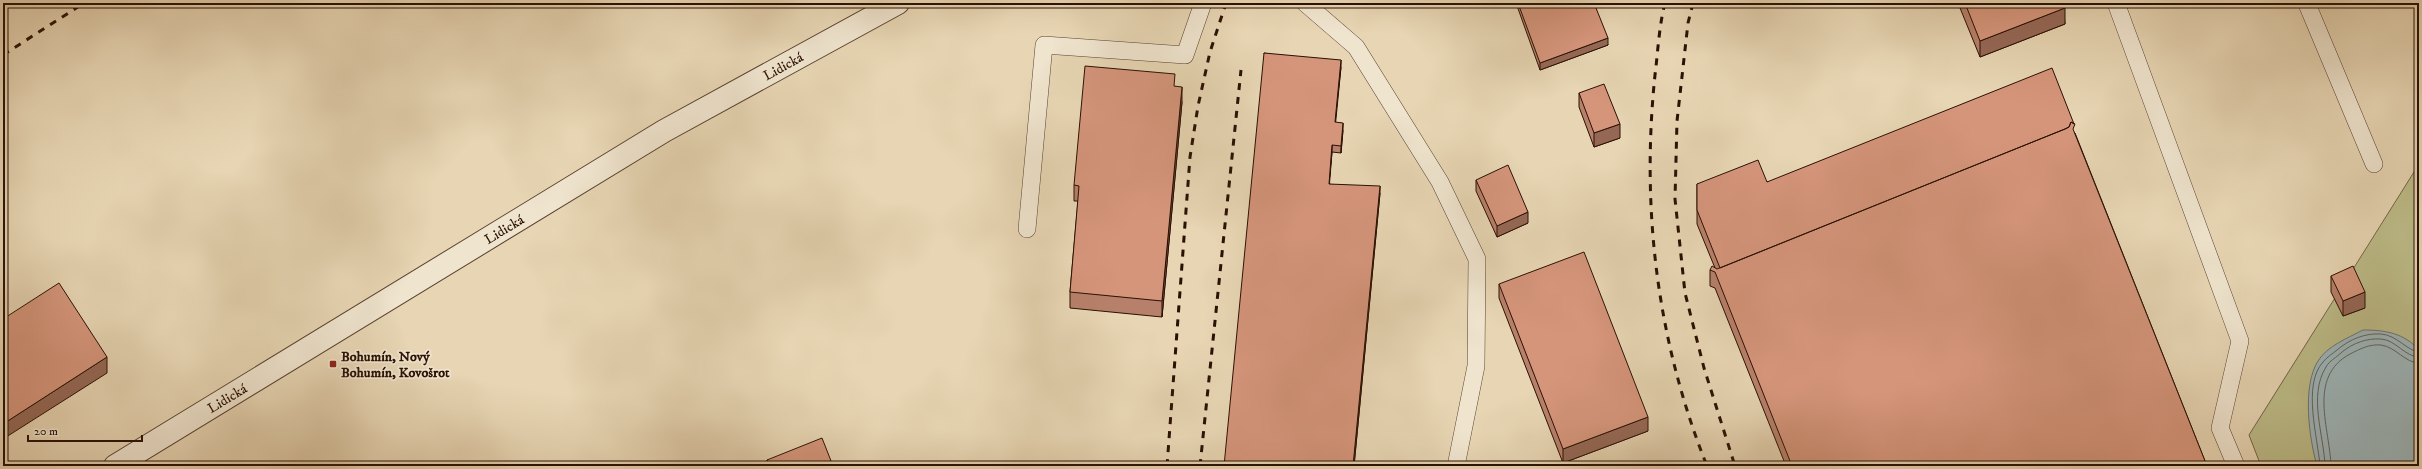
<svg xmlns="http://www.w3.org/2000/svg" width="2422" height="469" font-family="'IM FELL DW Pica',serif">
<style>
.green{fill:#bcbb88;stroke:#736646}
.water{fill:#9db5b9;stroke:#6f7370}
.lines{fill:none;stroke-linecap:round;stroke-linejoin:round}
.shore{stroke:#64625e;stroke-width:1}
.service-casing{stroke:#59412f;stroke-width:18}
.tertiary-casing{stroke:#59412f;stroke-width:24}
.service{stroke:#efe4ce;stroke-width:17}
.tertiary{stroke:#efe4ce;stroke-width:22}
.rail{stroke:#2a1003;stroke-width:3;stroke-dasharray:7 7;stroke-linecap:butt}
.wall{fill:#b7806a;stroke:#2a1003}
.shaded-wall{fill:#956856;stroke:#2a1003}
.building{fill:#d5957b;stroke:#2a1003}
.poi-dot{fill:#8f2418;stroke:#efe4ce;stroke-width:1.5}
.labels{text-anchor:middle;stroke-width:3.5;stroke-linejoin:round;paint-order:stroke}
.street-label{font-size:14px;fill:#2a1003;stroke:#efe4ce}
.poi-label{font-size:14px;font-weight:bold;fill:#2a1003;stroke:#efe4ce;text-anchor:start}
</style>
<rect width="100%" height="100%" fill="#e7d5b3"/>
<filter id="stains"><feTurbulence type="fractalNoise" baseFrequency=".005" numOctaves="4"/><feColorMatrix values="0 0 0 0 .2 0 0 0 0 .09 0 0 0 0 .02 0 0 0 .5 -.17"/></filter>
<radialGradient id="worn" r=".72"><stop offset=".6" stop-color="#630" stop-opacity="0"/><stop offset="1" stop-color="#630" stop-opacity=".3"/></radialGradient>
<path class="green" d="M2419,164V466H2261L2249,435Z"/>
<path class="water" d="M2363,330C2385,330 2404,333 2419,350V466H2317C2309,438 2302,386 2318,361C2327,346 2348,338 2363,330Z"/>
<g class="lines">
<path class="shore" d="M2320,466C2318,438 2302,385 2323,362C2327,357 2332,354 2337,350C2350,339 2365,333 2381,334C2397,335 2407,351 2419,352
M2325,466C2324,435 2308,396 2326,367C2329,361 2337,357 2342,352C2353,343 2367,338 2381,339C2396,340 2405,357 2419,357
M2331,466C2330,429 2307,377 2350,354C2360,349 2369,344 2381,345C2396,347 2405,363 2419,363"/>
<defs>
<path id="service" d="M1305,3L1356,47L1440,182L1477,259L1476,366L1456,466
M2116,3L2240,341L2220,428L2236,466
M2307,4L2374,164
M1027,229L1044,45L1185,55L1203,3"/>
<path id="tertiary" d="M115,466L664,131L898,3"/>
</defs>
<use href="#service" class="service-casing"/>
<use href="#tertiary" class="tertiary-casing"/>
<use href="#service" class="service"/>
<use href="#tertiary" class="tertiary"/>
<path class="rail" d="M1665,3C1659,26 1658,51 1655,75C1641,209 1657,341 1707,466
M1693,3L1688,23L1677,121L1675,199L1685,293L1704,368L1735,466
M3,55L84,3
M1167,466L1190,157L1198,106L1210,52L1226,3
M1200,466L1241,70"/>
</g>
<path class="wall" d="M1516,3H1594L1608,45L1540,70Z
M1958,3H2063L2065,24L1980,57Z
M1264,53L1341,67L1335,122L1343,130L1341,153L1332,152L1329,184L1380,193L1354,466Z
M1175,86L1182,102L1162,317L1070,308V292L1078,201H1074V185Z
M1579,93L1620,138L1594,147L1579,107Z
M2075,133L2207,466H1786L1715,288L1710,286V270L1715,268L1697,224V184L1767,182Z
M1476,180L1528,223L1497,237L1476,191Z
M2331,276L2365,308L2343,316L2331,292Z
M1499,284L1648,431L1563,463L1499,298Z
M767,460L833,466H767Z"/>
<path class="shaded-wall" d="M2065,8V24L1980,57V41Z
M1608,38V45L1540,70V63Z
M1341,60V67L1335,129V122Z
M1182,87V102L1162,317V301Z
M1343,123V130L1341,153V146Z
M1620,124V138L1594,147V133Z
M1332,145V152L1329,190V184Z
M1380,186V193L1354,466H1353Z
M1528,212V223L1497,237V226Z
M2365,292V308L2343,316V301Z
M107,357V373L3,439V424Z
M1648,417V431L1563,463V449Z"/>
<path class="building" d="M1518,3H1594L1608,38L1540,63Z
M1965,3H2063L2065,8L1980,41Z
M1264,53L1341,60L1335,122L1343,123L1341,146L1332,145L1329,184L1380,186L1353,466H1224Z
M1085,66L1175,74L1174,86L1182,87L1162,301L1070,292L1079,186L1074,185Z
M2052,68L2074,124L2071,122L2069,127L2065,129L1720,268L1697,210V184L1758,160L1767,182Z
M1604,84L1620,124L1594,133L1579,93Z
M2071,122L2075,124L2073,129L2207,466H1792L1715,272L1710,270L1712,266L1717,269L2065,129L2069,127Z
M1508,165L1528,212L1497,226L1476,180Z
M1584,252L1648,417L1563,449L1499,284Z
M2353,266L2365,292L2343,301L2331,276Z
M59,283L107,357L3,424V319Z
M822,438L833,466H770L767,460Z"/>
<rect class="poi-dot" x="329" y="360" width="8" height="8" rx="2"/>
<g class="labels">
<g class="street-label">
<text transform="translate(783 66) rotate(-29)" y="5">Lidická</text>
<text transform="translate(504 229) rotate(-31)" y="5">Lidická</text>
<text transform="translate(227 398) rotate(-31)" y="5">Lidická</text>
</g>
<g class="poi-label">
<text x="341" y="361">Bohumín, Nový<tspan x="341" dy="16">Bohumín, Kovošrot</tspan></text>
</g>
</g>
<rect width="2422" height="469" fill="none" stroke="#e7d5b3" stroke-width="16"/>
<rect x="4" y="4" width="2414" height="461" fill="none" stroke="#2a1003" stroke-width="2"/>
<rect x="8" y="8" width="2406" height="453" fill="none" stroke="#2a1003"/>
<path d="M28 435v6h114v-6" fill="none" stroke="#2a1003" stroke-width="2"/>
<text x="34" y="435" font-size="12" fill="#2a1003" stroke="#efe4ce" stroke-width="3" paint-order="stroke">20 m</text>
<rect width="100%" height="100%" filter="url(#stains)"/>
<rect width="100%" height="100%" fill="url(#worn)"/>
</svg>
